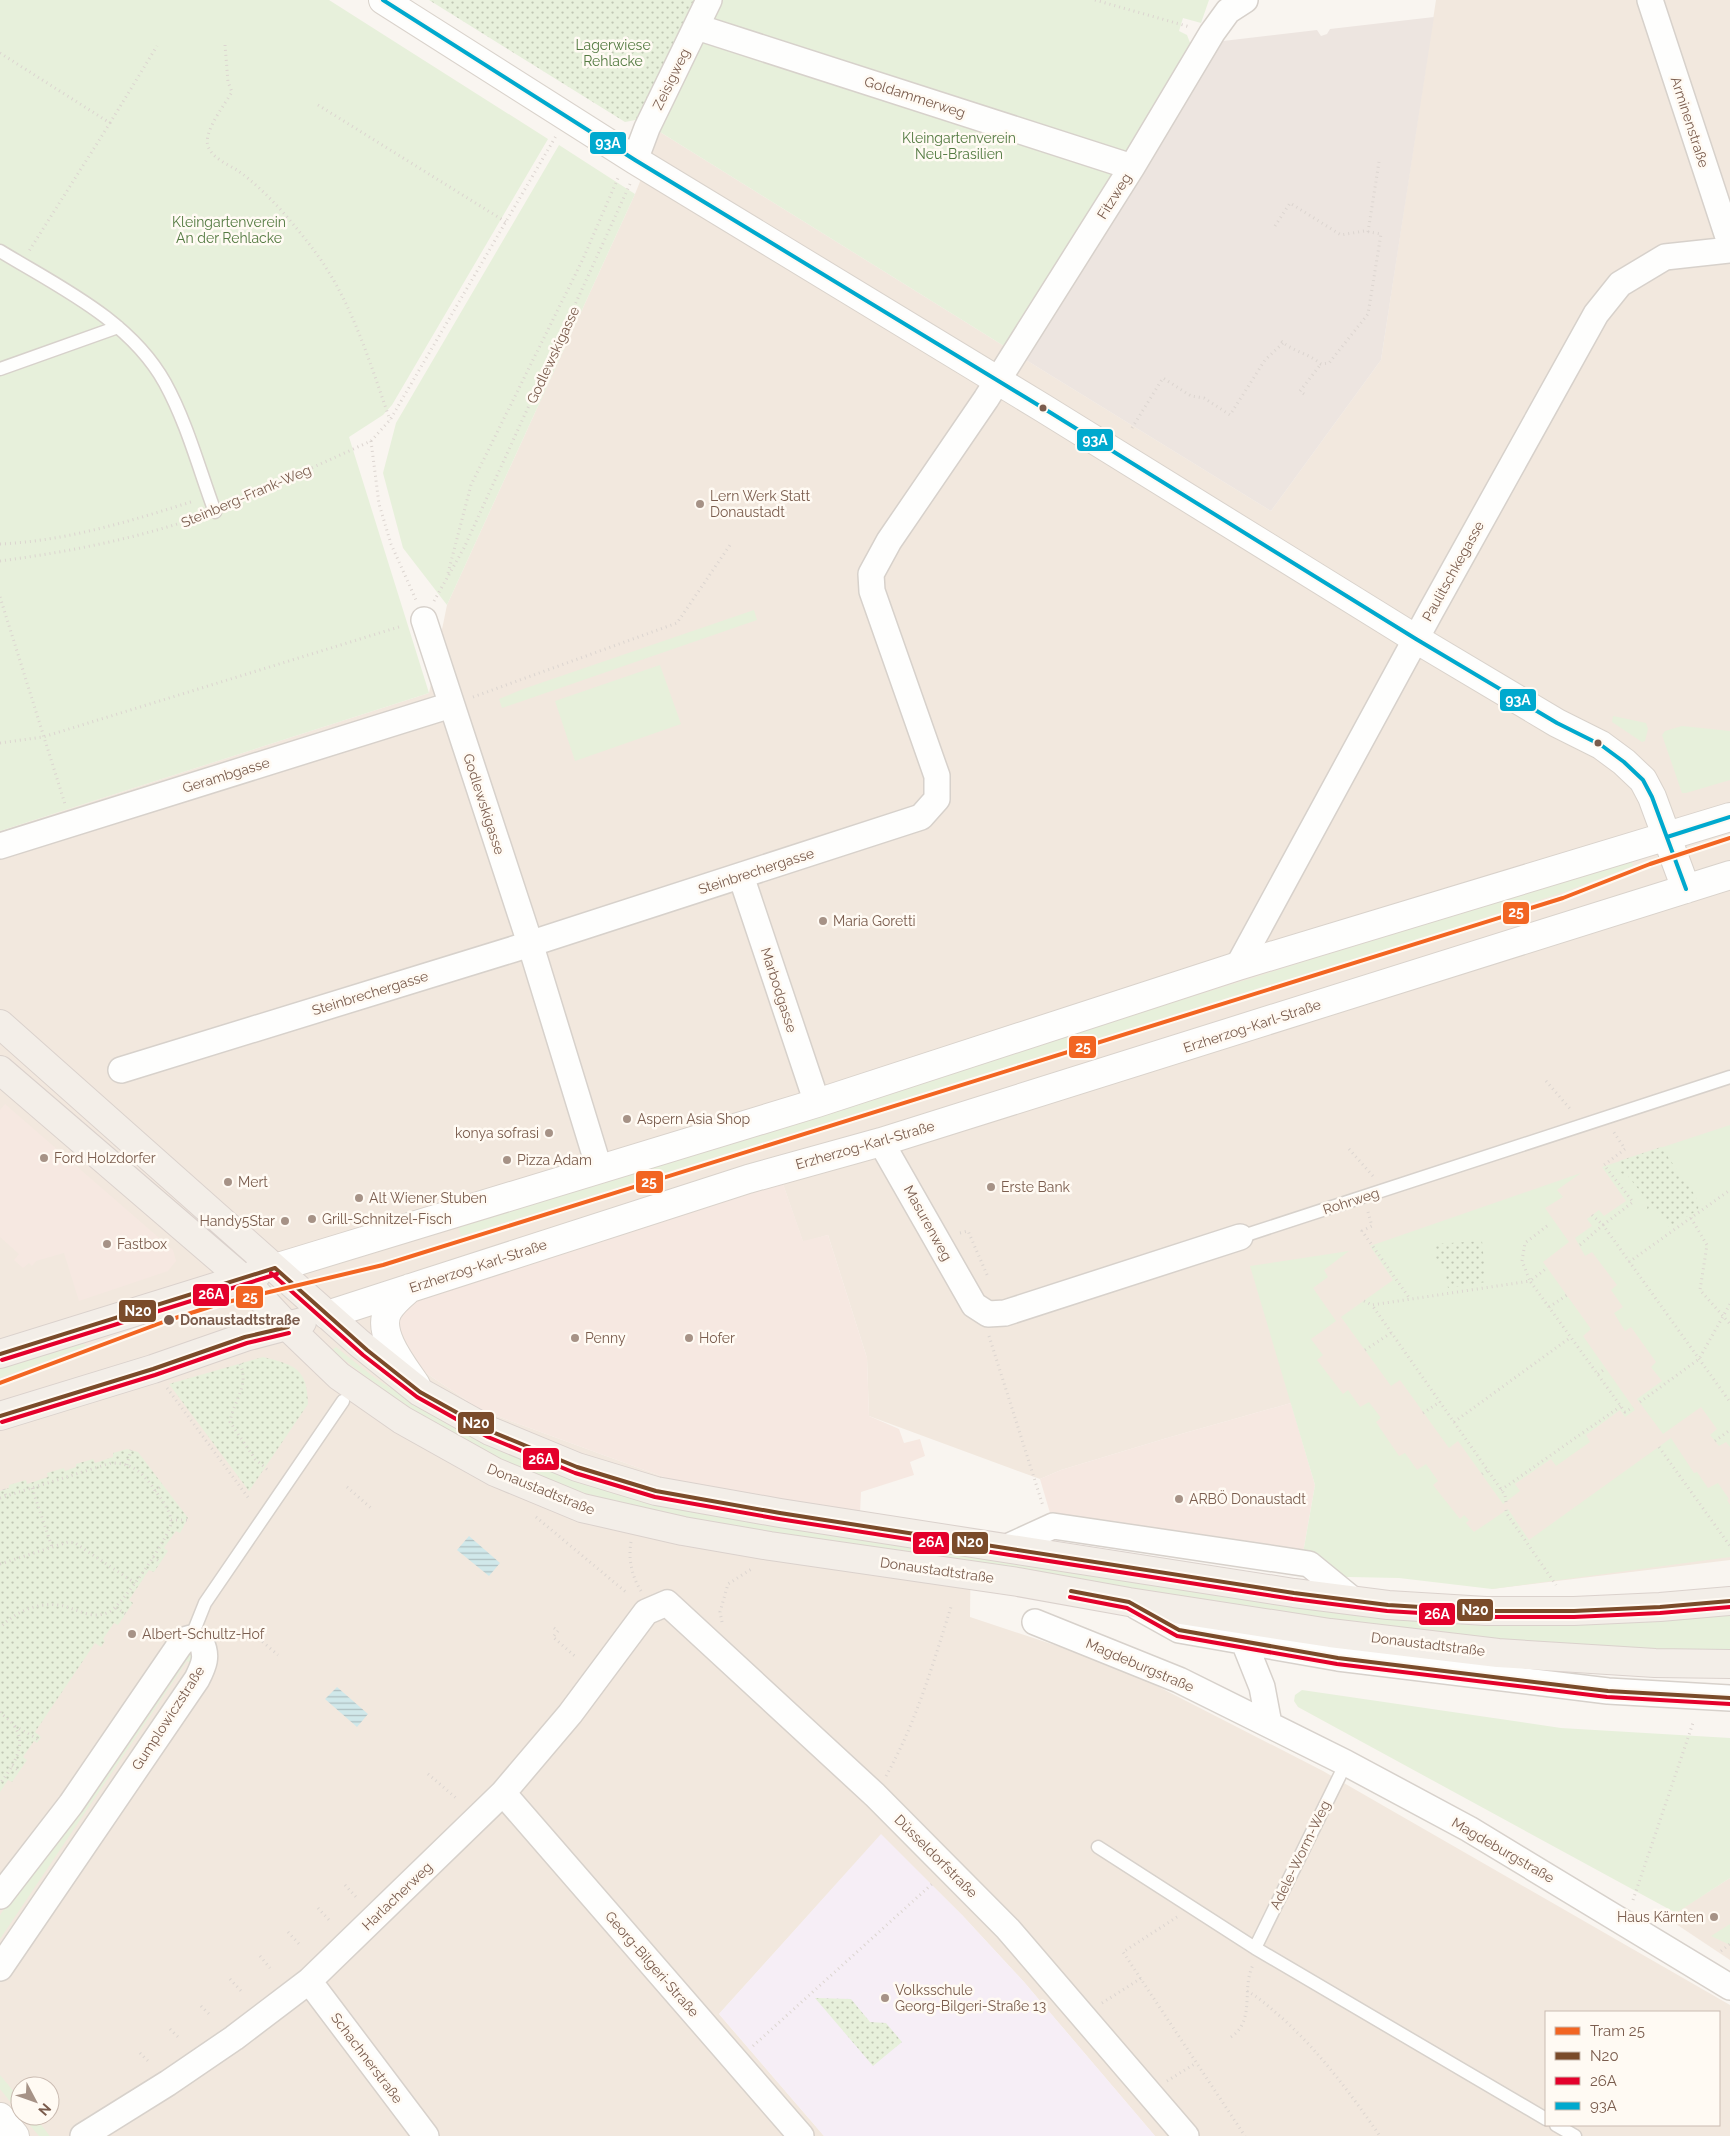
<svg xmlns="http://www.w3.org/2000/svg" width="1730" height="2136" font-family="Raleway,sans-serif">
<style>
.residential{fill:#f2e8de;fill-rule:evenodd}
.commercial{fill:#f6e8e1}
.industrial{fill:#ede5e0}
.education{fill:#f6eef6}
.green{fill:#e7f0db}
.park{fill:url(#park-dots)}
.water{fill:url(#water-rules)}
.lines{fill:none;stroke-linecap:round;stroke-linejoin:round}
.lane-casing{stroke:#d7d1cb;stroke-width:15}
.street-casing{stroke:#d7d1cb;stroke-width:28}
.secondary-casing{stroke:#d9d2cb;stroke-width:30}
.primary-casing{stroke:#dad1cc;stroke-width:30}
.path{stroke:#dcd5d0;stroke-width:3;stroke-dasharray:1 4;stroke-linecap:butt}
.lane{stroke:#fefefd;stroke-width:12}
.street{stroke:#fefefd;stroke-width:25}
.secondary{stroke:#fefefd;stroke-width:28}
.primary{stroke:#f3eee8;stroke-width:28}
.bus-1-casing{stroke:#fffaf3;stroke-width:8}
.bus-2-casing{stroke:#fffaf3;stroke-width:8}
.bus-3-casing{stroke:#fffaf3;stroke-width:8}
.bus-1{stroke:#7a4b2a;stroke-width:4}
.bus-2{stroke:#e4002b;stroke-width:4}
.bus-3{stroke:#00a9ce;stroke-width:4}
.tram-1-casing{stroke:#fffaf3;stroke-width:8}
.tram-1{stroke:#f26522;stroke-width:4}
.bus-dot{fill:#7a5c4d;stroke:#fffaf3;stroke-width:2}
.poi-dot{fill:#a69286;stroke:#fffaf3;stroke-width:2}
.labels{text-anchor:middle;stroke-width:5;stroke-linejoin:round;paint-order:stroke}
.park-label{font-size:14px;fill:#537a41;stroke:#fffaf3}
.street-label{font-size:14px;fill:#7a5c4d;stroke:#fffaf3}
.poi-label{font-size:14px;fill:#7a5c4d;stroke:#fffaf3;text-anchor:start}
.stop-label{font-size:14px;font-weight:bold;fill:#7a5c4d;stroke:#fffaf3;text-anchor:start}
.line-badge{stroke:#fffaf3;stroke-width:2}
.badge-label{font-size:14px;text-anchor:middle;font-weight:bold;fill:#fff}
</style>
<defs>
<pattern id="park-dots" width="8" height="8" patternUnits="userSpaceOnUse" patternTransform="scale(1.25)"><rect width="8" height="8" fill="#e7f0db"/><path d="M2 2h.1M6 6h.1" fill="none" stroke="#c0c6b4" stroke-width="1.8" stroke-linecap="round"/></pattern>
<pattern id="water-rules" width="6" height="5" patternUnits="userSpaceOnUse" patternTransform="scale(1.25)"><rect width="6" height="5" fill="#d0e8ea"/><path d="M0 2.5h6" fill="none" stroke="#aebfc0"/></pattern>
</defs>
<rect width="100%" height="100%" fill="#f9f5f0"/>
<path class="residential" d="M1436,0H1730V1560L1492,1589L1291,1403L1167,1438L1061,1470L1040,1479L869,1416L867,1358L828,1235L803,1242L776,1164L417,1367L481,1410L688,1486L971,1531L970,1617L1118,1666L1323,1771L1730,2005V2136H1155L1024,1982L962,1915L881,1835L719,2014L824,2136H0V831L429,693L447,605L635,194L660,132L1004,346L1010,344L1026,360L1271,511L1381,360ZM1546,2012H1719V2125H1546ZM20,2086H50V2116H20Z
M1730,1878V1960L1667,1918Z"/>
<path class="commercial" d="M5,1104L173,1250L176,1261L168,1271L79,1301L64,1253L36,1261L32,1266L29,1263L23,1268L14,1260L19,1254L0,1237V1110Z
M776,1164L803,1241L828,1235L867,1358L869,1416L899,1429L904,1443L920,1439L925,1456L910,1462L914,1475L861,1492L860,1514L688,1486L481,1410L417,1367L378,1306L403,1275Z
M1291,1403L1315,1485L1299,1576L1048,1539L1050,1513L1040,1479L1061,1470L1167,1438Z"/>
<path class="industrial" d="M1434,17L1381,360L1271,511L1026,360L1223,41L1317,30L1321,36L1327,34L1330,29Z"/>
<path class="education" d="M881,1834L962,1915L1024,1982L1155,2136H824L719,2014Z"/>
<path class="green" d="M0,0H329L548,139L392,405L383,415L349,437L429,693L0,831Z
M721,0H1209L1201,23L1183,18L1179,31L1187,35L1192,48L1010,344L1004,346L660,132Z
M559,145L635,194L447,605L403,548L383,473L396,423Z
M754,610L757,620L502,708L499,699L523,689Z
M660,665L681,724L575,761L555,701Z
M1613,716L1646,723L1648,729L1645,741L1642,742L1612,722Z
M1682,726L1730,731V780L1686,793H1682L1662,735L1665,731Z
M1631,860L1633,866L1564,892L1459,926L461,1236L458,1225Z
M1730,1125V1447L1726,1442L1719,1446L1710,1435L1717,1429L1701,1407L1663,1434L1637,1399L1662,1381L1651,1367L1656,1362L1631,1327L1625,1331L1614,1313L1623,1307L1611,1290L1617,1285L1592,1252L1585,1256L1575,1238L1592,1226L1587,1219L1599,1210L1604,1216L1626,1201L1602,1167Z
M1581,1173L1557,1190L1563,1197L1545,1208L1569,1242L1543,1262L1591,1329L1583,1336L1635,1410L1625,1417L1620,1410L1586,1435L1590,1442L1556,1466L1551,1459L1515,1484L1520,1491L1503,1504L1458,1441L1449,1448L1400,1380L1391,1386L1341,1317L1393,1280L1370,1246Z
M1349,1251L1324,1270L1328,1277L1313,1288L1336,1321L1311,1339L1323,1355L1317,1360L1343,1394L1348,1390L1360,1407L1369,1402L1381,1418L1376,1422L1399,1456L1405,1453L1417,1470L1426,1464L1438,1481L1433,1485L1460,1519L1464,1515L1469,1520L1466,1523L1474,1532L1508,1509L1529,1540L1671,1438L1694,1473L1697,1472L1708,1488L1718,1483L1729,1499L1727,1500L1730,1505V1557L1492,1589L1399,1578L1299,1576L1315,1485L1250,1266Z
M83,1342L86,1346L0,1378V1368Z
M336,1347L375,1378L447,1424L490,1443L1127,1577L1730,1611V1651L1643,1650L1488,1639L1362,1624L652,1513C621,1505 590,1497 561,1485C477,1452 401,1407 332,1350Z
M191,1643L195,1666L187,1661L0,1939V1915L58,1830Z
M1302,1690L1561,1728L1730,1738V1878L1676,1913L1298,1707L1294,1701L1295,1695Z
M1730,1924V1945L1711,1936Z
M0,2075L20,2099V2114L0,2089Z
M22,2116H34L50,2136H39Z"/>
<path class="park" d="M429,0H695L641,119L625,122Z
M1661,1147L1669,1150L1668,1157L1683,1178L1689,1180L1690,1187L1699,1203L1698,1210L1669,1227L1655,1209H1647L1648,1201L1627,1175L1620,1173L1622,1166L1619,1161Z
M1482,1241L1486,1282L1448,1288L1444,1264L1435,1263L1434,1244Z
M263,1357C295,1365 307,1368 308,1404L249,1491L169,1384Z
M127,1449L138,1452L188,1518L180,1533L176,1531L164,1548L168,1551L154,1572L149,1570L129,1600L133,1603L118,1625L114,1623L103,1639L105,1641L101,1647L95,1643L35,1732L41,1737L37,1743L34,1741L23,1757L27,1760L12,1782L8,1780L0,1792V1491L9,1488V1485L26,1480L27,1484L48,1477L47,1473L64,1468L65,1471L76,1467V1464L93,1459L95,1463L113,1457V1453Z
M815,1998L851,1999L870,2022L886,2023L902,2042L873,2066Z"/>
<path class="water" d="M469,1536L500,1563L489,1576L457,1550Z
M337,1687L368,1714L357,1727L325,1699Z"/>
<g class="lines">
<defs>
<path id="lane" d="M0,251C59,287 130,320 165,383C187,423 199,469 215,512
M0,369L118,327
M1240,1237L1730,1077
M191,1638L205,1603L343,1401
M1098,1847L1255,1948L1546,2119
M1255,1948L1346,1763
M1556,2125L1575,2136"/>
<path id="street" d="M1650,0L1730,243
M697,27L1132,167
M635,160L647,128L709,0
M424,620L530,943L599,1168
M0,846L451,705
M741,876L817,1103
M1238,966L1431,611L1596,314L1620,284L1665,257L1730,250
M121,1070L514,949L921,817L937,799V776L872,591L871,574L889,541L986,399L1132,167L1212,33L1228,11L1245,0
M881,1142L974,1305L988,1314L1005,1313L1240,1237
M1005,1548L1053,1526L1309,1564L1353,1600
M1136,1606L1179,1630L1338,1658L1608,1691L1730,1698
M1035,1622L1179,1680L1346,1763L1469,1829L1730,1987
M1244,1642L1262,1687L1269,1724
M503,1793L801,2136
M0,1896L71,1804L179,1646L184,1640L191,1638L201,1642C208,1656 204,1665 197,1679L0,1968
M309,1981L426,2136
M83,2136L168,2083L234,2038L309,1981L503,1793L570,1714L646,1612L667,1603L875,1795L1008,1929L1186,2136"/>
<path id="secondary" d="M383,0L635,160L1043,408L1416,639L1557,723L1601,745L1624,762L1643,780L1652,797L1686,889
M275,1268L817,1103L1238,966L1730,817
M410,1288C402,1295 393,1302 388,1311C376,1333 404,1367 416,1385
M327,1315L748,1179L881,1142L1730,875
M0,2117L15,2136"/>
<path id="primary" d="M0,1024L359,1343L420,1392L490,1431L577,1467L656,1491L780,1513L1294,1593L1388,1605L1486,1611H1574L1660,1607L1730,1601
M0,1070L242,1278L288,1327L339,1376L402,1420L495,1472L582,1508L683,1531L770,1546L1018,1582L1129,1602L1330,1633L1498,1653L1655,1663L1730,1664
M0,1354L257,1274
M0,1416L153,1369L245,1337L302,1322"/>
</defs>
<use href="#lane" class="lane-casing"/>
<use href="#street" class="street-casing"/>
<use href="#secondary" class="secondary-casing"/>
<use href="#primary" class="primary-casing"/>
<path class="path" d="M1095,0L1190,27
M225,45L228,82L232,92C225,104 203,132 208,146C212,158 227,164 237,170C267,191 294,224 316,253C352,302 370,363 390,420
M0,53L110,123L29,251
M318,105L506,222
M110,123L157,46
M1275,226L1290,203L1341,235L1364,231L1381,234L1368,314L1329,363L1321,364C1308,353 1294,352 1281,341
M1368,232L1379,162
M1304,394L1300,391L1321,364
M1132,428L1163,378L1191,396L1204,398L1230,415L1265,360L1283,343
M371,441L379,504L391,544L416,600
M230,505L371,441L390,420L556,136
M0,544C66,541 131,521 194,501
M0,561C68,552 134,539 199,517
M448,573L471,485L583,259L618,178
M0,597L65,804
M434,601L464,548L630,184
M473,697L677,623L732,542
M0,743L43,737L402,626
M1546,1081L1572,1111
M1349,1149L1373,1176
M1368,1212L1372,1226L1362,1231L1410,1299
M1592,1215L1603,1225L1633,1202L1604,1165L1625,1149L1613,1131
M1691,1218L1707,1245L1700,1290L1730,1324
M1547,1226L1525,1243L1522,1261L1530,1281L1547,1268
M960,1233L968,1231L988,1277
M1580,1245L1603,1225L1730,1402
M1629,1262L1730,1190
M1364,1301L1372,1305
M1549,1307L1567,1295
M989,1336L1043,1506
M1365,1350L1391,1333
M240,1364C250,1385 233,1402 230,1422L255,1459L269,1471
M1598,1374L1606,1368
M167,1388L250,1500
M1640,1402L1699,1359L1730,1304
M1423,1413L1440,1402
M1454,1422L1571,1337
M1715,1441L1730,1430
M1659,1447L1730,1546
M127,1465L131,1450
M1482,1474L1488,1470
M347,1487L371,1508
M32,1488L52,1547
M4,1489L6,1496
M1501,1490L1621,1406
M155,1491L163,1485
M0,1498L111,1463C131,1463 141,1471 152,1486C159,1497 171,1509 171,1523C171,1535 121,1607 109,1612C90,1621 76,1607 58,1605C37,1602 13,1613 0,1628
M1506,1502L1505,1495L1372,1305L1530,1281L1625,1412L1633,1407
M1506,1510L1507,1514L1556,1585
M536,1517L627,1593
M171,1520H188
M631,1542C628,1559 632,1577 641,1591
M153,1557L161,1562
M0,1564L68,1542L75,1543L135,1583
M116,1608L126,1614
M722,1622L720,1612L728,1584L753,1568
M554,1628L558,1631L553,1637L577,1658
M251,1632L278,1655
M0,1712C4,1717 11,1720 14,1726C29,1745 11,1768 0,1784
M15,1726L39,1740
M12,1766L20,1771
M428,1774L456,1798
M886,1776C916,1723 933,1664 951,1607
M345,1885L356,1897
M1633,1900L1693,1723
M318,1908L329,1920
M1177,1917L1123,1952L1245,2136
M288,1932L299,1944
M1721,1951L1730,1944
M260,1956L270,1968
M230,1979L242,1992
M1247,1991C1260,1998 1270,2008 1281,2017C1320,2052 1350,2093 1380,2136
M1102,2003L1143,1977
M201,2006L211,2016
M170,2029L180,2039
M1231,2037C1256,2020 1241,1989 1253,1965
M753,2046L932,1884
M140,2053L148,2061
M1167,2081L1196,2063"/>
<use href="#lane" class="lane"/>
<use href="#street" class="street"/>
<use href="#secondary" class="secondary"/>
<use href="#primary" class="primary"/>
<defs>
<path id="bus-1" d="M275,1268L367,1350L420,1392L490,1431L577,1467L656,1491L780,1513L1294,1593L1388,1605L1486,1611H1574L1660,1607L1730,1601
M0,1354L275,1268
M0,1416L153,1369L245,1337L288,1327
M1071,1591L1129,1602L1179,1630L1338,1658L1608,1691L1730,1698"/>
<path id="bus-2" d="M271,1273L363,1355L417,1397L488,1437L575,1473L655,1497L779,1519L1293,1599L1387,1611L1486,1617H1574L1660,1613L1730,1607
M2,1360L277,1274
M2,1422L155,1375L247,1343L289,1333
M1070,1597L1127,1608L1177,1636L1337,1664L1607,1697L1730,1704"/>
<path id="bus-3" d="M383,0L635,160L1043,408L1416,639L1557,723L1601,745L1624,762L1643,780L1652,797L1686,889
M1667,837L1730,817"/>
</defs>
<use href="#bus-1" class="bus-1-casing"/>
<use href="#bus-2" class="bus-2-casing"/>
<use href="#bus-3" class="bus-3-casing"/>
<use href="#bus-1" class="bus-1"/>
<use href="#bus-2" class="bus-2"/>
<use href="#bus-3" class="bus-3"/>
<defs>
<path id="tram-1" d="M0,1383L166,1321L219,1304L383,1265L1563,898L1650,864L1730,838"/>
</defs>
<use href="#tram-1" class="tram-1-casing"/>
<use href="#tram-1" class="tram-1"/>
</g>
<g class="bus-dot">
<circle cx="1043" cy="408" r="4.5"/>
<circle cx="1598" cy="743" r="4.5"/>
<circle cx="169" cy="1320" r="6"/>
</g>
<g class="poi-dot">
<circle cx="700" cy="504" r="5"/>
<circle cx="823" cy="921" r="5"/>
<circle cx="627" cy="1119" r="5"/>
<circle cx="549" cy="1133" r="5"/>
<circle cx="44" cy="1158" r="5"/>
<circle cx="507" cy="1160" r="5"/>
<circle cx="228" cy="1182" r="5"/>
<circle cx="991" cy="1187" r="5"/>
<circle cx="359" cy="1198" r="5"/>
<circle cx="312" cy="1219" r="5"/>
<circle cx="285" cy="1221" r="5"/>
<circle cx="107" cy="1244" r="5"/>
<circle cx="575" cy="1338" r="5"/>
<circle cx="689" cy="1338" r="5"/>
<circle cx="1179" cy="1499" r="5"/>
<circle cx="132" cy="1634" r="5"/>
<circle cx="1714" cy="1917" r="5"/>
<circle cx="885" cy="1998" r="5"/>
</g>
<g class="labels">
<g class="park-label">
<text x="613" y="50">Lagerwiese<tspan x="613" dy="16">Rehlacke</tspan></text>
<text x="959" y="143">Kleingartenverein<tspan x="959" dy="16">Neu-Brasilien</tspan></text>
<text x="229" y="227">Kleingartenverein<tspan x="229" dy="16">An der Rehlacke</tspan></text>
</g>
<g class="street-label">
<text transform="translate(671 79) rotate(-64)" y="5">Zeisigweg</text>
<text transform="translate(915 97) rotate(18)" y="5">Goldammerweg</text>
<text transform="translate(1690 122) rotate(72)" y="5">Arminenstraße</text>
<text transform="translate(1114 196) rotate(-58)" y="5">Fitzweg</text>
<text transform="translate(553 355) rotate(-65)" y="5">Godlewskigasse</text>
<text transform="translate(246 496) rotate(-23)" y="5">Steinberg-Frank-Weg</text>
<text transform="translate(1453 571) rotate(-61)" y="5">Paulitschkegasse</text>
<text transform="translate(226 775) rotate(-17)" y="5">Gerambgasse</text>
<text transform="translate(484 804) rotate(72)" y="5">Godlewskigasse</text>
<text transform="translate(756 871) rotate(-18)" y="5">Steinbrechergasse</text>
<text transform="translate(779 990) rotate(72)" y="5">Marbodgasse</text>
<text transform="translate(370 993) rotate(-17)" y="5">Steinbrechergasse</text>
<text transform="translate(1252 1026) rotate(-18)" y="5">Erzherzog-Karl-Straße</text>
<text transform="translate(865 1145) rotate(-16)" y="5">Erzherzog-Karl-Straße</text>
<text transform="translate(1351 1201) rotate(-18)" y="5">Rohrweg</text>
<text transform="translate(928 1223) rotate(61)" y="5">Masurenweg</text>
<text transform="translate(478 1266) rotate(-18)" y="5">Erzherzog-Karl-Straße</text>
<text transform="translate(541 1489) rotate(22)" y="5">Donaustadtstraße</text>
<text transform="translate(937 1570) rotate(8)" y="5">Donaustadtstraße</text>
<text transform="translate(1428 1644) rotate(7)" y="5">Donaustadtstraße</text>
<text transform="translate(1140 1665) rotate(23)" y="5">Magdeburgstraße</text>
<text transform="translate(168 1718) rotate(-57)" y="5">Gumplowiczstraße</text>
<text transform="translate(1503 1850) rotate(30)" y="5">Magdeburgstraße</text>
<text transform="translate(1300 1855) rotate(-64)" y="5">Adele-Worm-Weg</text>
<text transform="translate(936 1856) rotate(45)" y="5">Düsseldorfstraße</text>
<text transform="translate(397 1896) rotate(-44)" y="5">Harlacherweg</text>
<text transform="translate(652 1964) rotate(49)" y="5">Georg-Bilgeri-Straße</text>
<text transform="translate(367 2058) rotate(53)" y="5">Schachnerstraße</text>
</g>
<g class="poi-label">
<text x="710" y="501">Lern Werk Statt<tspan x="710" dy="16">Donaustadt</tspan></text>
<text x="833" y="926">Maria Goretti</text>
<text x="637" y="1124">Aspern Asia Shop</text>
<text x="539" y="1138" text-anchor="end">konya sofrasi</text>
<text x="54" y="1163">Ford Holzdorfer</text>
<text x="517" y="1165">Pizza Adam</text>
<text x="238" y="1187">Mert</text>
<text x="1001" y="1192">Erste Bank</text>
<text x="369" y="1203">Alt Wiener Stuben</text>
<text x="322" y="1224">Grill-Schnitzel-Fisch</text>
<text x="275" y="1226" text-anchor="end">Handy5Star</text>
<text x="117" y="1249">Fastbox</text>
<text x="585" y="1343">Penny</text>
<text x="699" y="1343">Hofer</text>
<text x="1189" y="1504">ARBÖ Donaustadt</text>
<text x="142" y="1639">Albert-Schultz-Hof</text>
<text x="1704" y="1922" text-anchor="end">Haus Kärnten</text>
<text x="895" y="1995">Volksschule<tspan x="895" dy="16">Georg-Bilgeri-Straße 13</tspan></text>
</g>
<g class="stop-label">
<text x="180" y="1325">Donaustadtstraße</text>
</g>
</g>
<g class="line-badge">
<rect x="589" y="131" width="38" height="24" rx="5" fill="#00a9ce"/>
<rect x="1076" y="428" width="38" height="24" rx="5" fill="#00a9ce"/>
<rect x="1499" y="688" width="38" height="24" rx="5" fill="#00a9ce"/>
<rect x="1502" y="901" width="28" height="24" rx="5" fill="#f26522"/>
<rect x="1068" y="1035" width="29" height="24" rx="5" fill="#f26522"/>
<rect x="635" y="1170" width="29" height="24" rx="5" fill="#f26522"/>
<rect x="192" y="1283" width="38" height="24" rx="5" fill="#e4002b"/>
<rect x="235" y="1285" width="29" height="24" rx="5" fill="#f26522"/>
<rect x="118" y="1299" width="39" height="24" rx="5" fill="#7a4b2a"/>
<rect x="457" y="1411" width="38" height="24" rx="5" fill="#7a4b2a"/>
<rect x="522" y="1447" width="38" height="24" rx="5" fill="#e4002b"/>
<rect x="951" y="1531" width="38" height="24" rx="5" fill="#7a4b2a"/>
<rect x="912" y="1531" width="38" height="24" rx="5" fill="#e4002b"/>
<rect x="1456" y="1598" width="38" height="24" rx="5" fill="#7a4b2a"/>
<rect x="1418" y="1602" width="38" height="24" rx="5" fill="#e4002b"/>
</g>
<g class="badge-label">
<text x="608" y="148">93A</text>
<text x="1095" y="445">93A</text>
<text x="1518" y="705">93A</text>
<text x="1516" y="917">25</text>
<text x="1083" y="1052">25</text>
<text x="649" y="1187">25</text>
<text x="211" y="1299">26A</text>
<text x="250" y="1302">25</text>
<text x="138" y="1316">N20</text>
<text x="476" y="1428">N20</text>
<text x="541" y="1464">26A</text>
<text x="970" y="1547">N20</text>
<text x="931" y="1547">26A</text>
<text x="1475" y="1615">N20</text>
<text x="1437" y="1619">26A</text>
</g>
<rect x="1545" y="2011" width="175" height="115" fill="#fffaf3" stroke="#cabbb1"/>
<rect x="1555" y="2027" width="25" height="8" fill="#f26522" stroke="#cabbb1"/>
<text x="1590" y="2036" font-size="15" fill="#7a5c4d">Tram 25</text>
<rect x="1555" y="2052" width="25" height="8" fill="#7a4b2a" stroke="#cabbb1"/>
<text x="1590" y="2061" font-size="15" fill="#7a5c4d">N20</text>
<rect x="1555" y="2077" width="25" height="8" fill="#e4002b" stroke="#cabbb1"/>
<text x="1590" y="2086" font-size="15" fill="#7a5c4d">26A</text>
<rect x="1555" y="2102" width="25" height="8" fill="#00a9ce" stroke="#cabbb1"/>
<text x="1590" y="2111" font-size="15" fill="#7a5c4d">93A</text>
<g transform="translate(35 2101) rotate(131)"><circle r="24" fill="#fffaf3" stroke="#cabbb1"/>
<path d="M0-4L9 19L0 12L-9 19Z" fill="#a69286"/>
<text y="-8" font-size="14" font-weight="bold" text-anchor="middle" fill="#7a5c4d">N</text>
</g>
</svg>
